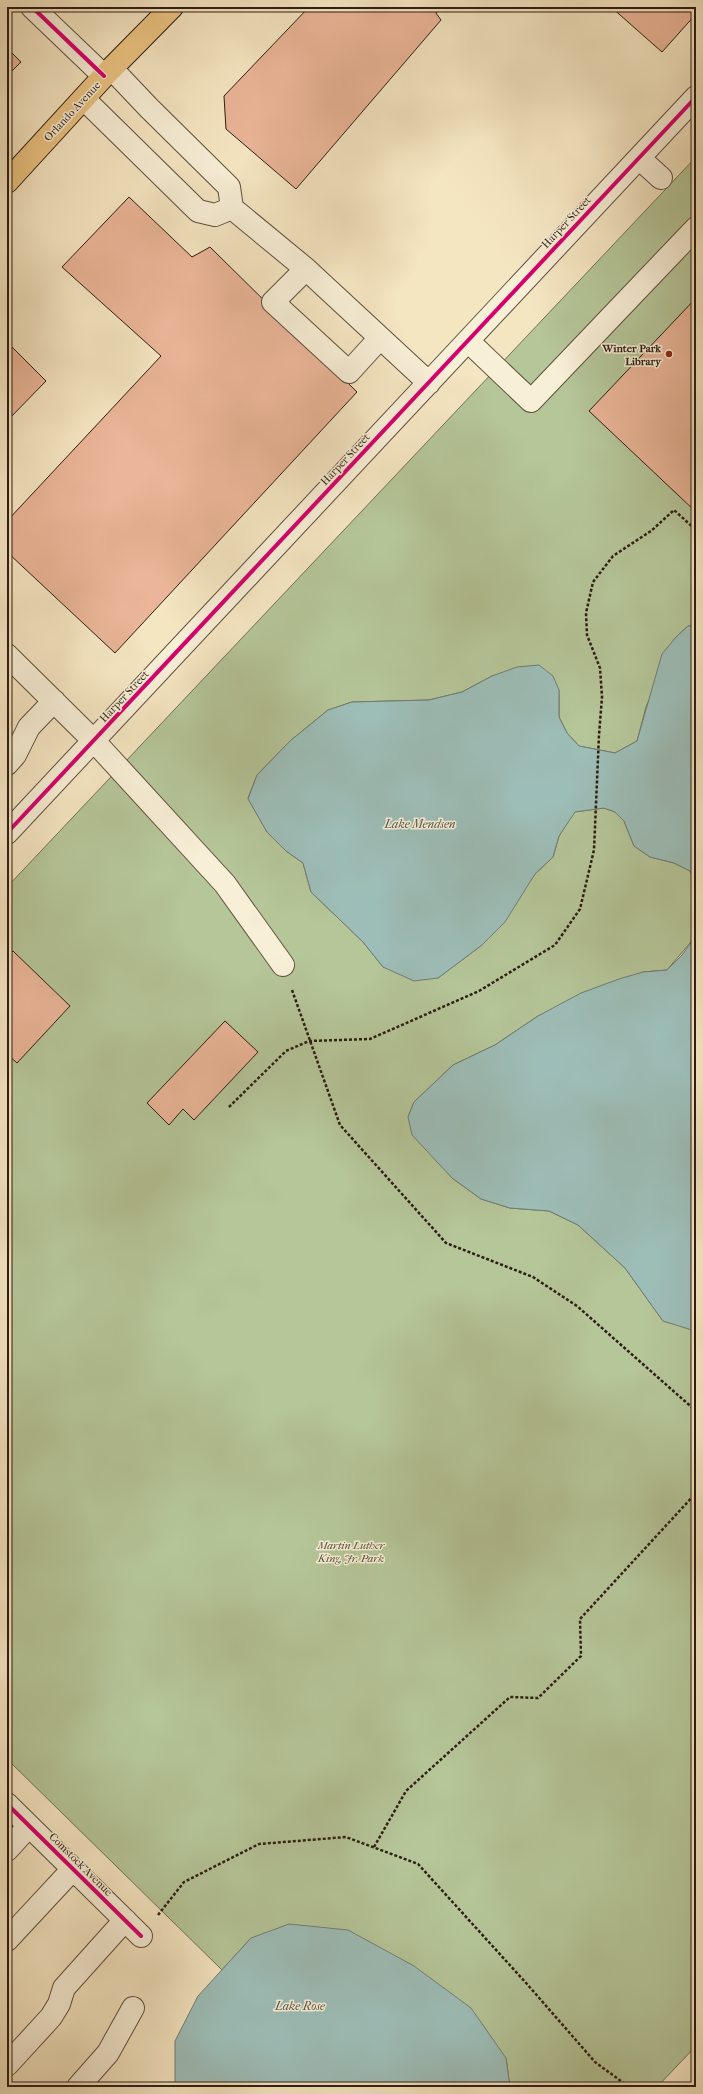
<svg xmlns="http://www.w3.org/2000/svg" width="703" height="2094" font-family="'IM FELL French Canon',serif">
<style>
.green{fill:#b5c699;stroke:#717156}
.water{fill:#9dbeb8;stroke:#707d76}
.building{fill:#eab598;stroke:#2d1c13}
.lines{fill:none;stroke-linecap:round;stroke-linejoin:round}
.minor-casing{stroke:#5f4e3f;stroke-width:24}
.major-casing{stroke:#2d1c13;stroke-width:24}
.path{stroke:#2d1c13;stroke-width:2.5;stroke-dasharray:3 2;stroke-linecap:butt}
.minor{stroke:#f8efd7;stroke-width:22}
.major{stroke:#eac381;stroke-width:22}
.cycleway-casing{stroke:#f8efd7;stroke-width:6}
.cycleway{stroke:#d6006c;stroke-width:4}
.poi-dot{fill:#8f2418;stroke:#f8efd7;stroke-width:1.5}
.labels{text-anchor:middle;stroke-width:3;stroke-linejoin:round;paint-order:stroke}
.street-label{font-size:11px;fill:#2d1c13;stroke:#f8efd7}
.poi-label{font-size:11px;font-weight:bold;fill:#2d1c13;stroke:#f8efd7;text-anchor:end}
.park-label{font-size:11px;font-style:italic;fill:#564f3b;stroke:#f8efd7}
.water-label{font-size:12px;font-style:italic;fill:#54554d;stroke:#f8efd7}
</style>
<rect width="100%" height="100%" fill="#f5e6c2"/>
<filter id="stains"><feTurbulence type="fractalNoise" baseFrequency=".005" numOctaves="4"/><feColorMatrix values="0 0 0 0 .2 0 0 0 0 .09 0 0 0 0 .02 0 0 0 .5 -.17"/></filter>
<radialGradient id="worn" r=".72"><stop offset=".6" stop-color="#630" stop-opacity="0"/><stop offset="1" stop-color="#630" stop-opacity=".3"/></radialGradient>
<path class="green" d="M696,157V626H688L676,637L646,707L637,741L615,753L579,746L567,733L559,717V690L492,676L462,692L429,700L352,702L328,710L290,741L257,775L248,798L267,832L286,851L303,863L311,892L363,942L383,967L438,978L482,945L535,874L553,857L559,836L574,812L604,808L615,812L624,821L634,846L650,857L674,863L690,871L696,883V936L667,970L643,972L538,1016L495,1045L453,1065L414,1102L408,1117L452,1178L481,1199L510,1208L549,1211L578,1225L625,1268L663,1321L696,1330V2046L657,2087H510L506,2058L251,1938L222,1970L7,1759V887Z"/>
<path class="water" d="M688,626H696V883L690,871L674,863L650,857L634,846L624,821L615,812L604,808L575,812L559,836L553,857L535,874L505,922L482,945L438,978L414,981L383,967L363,942L311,892L303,863L286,851L267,832L248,799L257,775L290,741L328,710L352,702L429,700L462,692L492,676L517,667L539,665L553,676L559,690V717L567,733L579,746L615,753L637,741L662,654L676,637Z
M696,936V1330L695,1331L663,1321L625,1268L578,1225L549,1211L510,1208L481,1199L452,1178L412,1135L408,1117L414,1102L453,1065L495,1045L538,1016L581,993L619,979L643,972L667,970L682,955Z
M289,1924L348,1930L414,1966L471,2008L506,2058L510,2087H175V2041L198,1996L251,1938Z"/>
<path class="building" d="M309,7H442L436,13L441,20L296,189L226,129L224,96Z
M611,7H696V14L662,52Z
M7,48L21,62L7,76Z
M129,197L192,257L210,247L357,392L115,653L7,552V521L161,356L62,267Z
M696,298V512L589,411Z
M7,342L46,381L7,421Z
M13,951L70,1006L17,1063L7,1054V957Z
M225,1021L258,1052L194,1120L183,1109L169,1125L147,1103Z"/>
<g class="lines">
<defs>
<path id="minor" d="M32,7L104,76
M112,69L149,108L229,187L232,208L306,269L429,383
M84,99L198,211L215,215L232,208
M639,158L661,178
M306,269L273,302L349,372L380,338
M468,341L531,401L696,228
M7,655L94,741L225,884L283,965
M7,764L15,755L29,727L54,701
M7,833L696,97
M7,1804L141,1936
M7,1850L29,1826
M7,1940L73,1869
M7,2065L51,2017L59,2004L64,1988L125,1920
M78,2087L108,2053L133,2008"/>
<path id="major" d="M7,182L104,76L172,7"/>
</defs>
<use href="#minor" class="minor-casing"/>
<use href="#major" class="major-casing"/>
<path class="path" d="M292,990L340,1125L446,1243L533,1277L577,1306L696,1411
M229,1107L286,1051L309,1041L370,1039L479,991L555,945L580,909L594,850L599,735L602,697L600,668L587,635L586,613L593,582L613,556L651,531L674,510L696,530
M374,1847L406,1791L510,1697L538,1698L581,1656L580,1619L696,1493
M158,1915L184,1882L259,1844L346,1837L418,1864L527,1984L595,2062L629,2087"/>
<use href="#minor" class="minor"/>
<use href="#major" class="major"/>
<defs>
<path id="cycleway" d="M32,7L104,76
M7,833L696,97
M7,1804L141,1936"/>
</defs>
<use href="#cycleway" class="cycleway-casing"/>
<use href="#cycleway" class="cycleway"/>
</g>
<circle class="poi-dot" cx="669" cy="354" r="4"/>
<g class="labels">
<g class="street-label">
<text transform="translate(72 111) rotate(-47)" y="4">Orlando Avenue</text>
<text transform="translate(566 222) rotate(-47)" y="4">Harper Street</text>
<text transform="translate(345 459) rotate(-47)" y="4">Harper Street</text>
<text transform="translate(124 696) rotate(-47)" y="4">Harper Street</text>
<text transform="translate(81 1864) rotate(45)" y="4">Comstock Avenue</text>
</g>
<g class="poi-label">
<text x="661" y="352">Winter Park<tspan x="661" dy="13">Library</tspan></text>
</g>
<g class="park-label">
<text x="351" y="1549">Martin Luther<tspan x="351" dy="13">King, Jr. Park</tspan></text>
</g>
<g class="water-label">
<text x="420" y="828">Lake Mendsen</text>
<text x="300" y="2010">Lake Rose</text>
</g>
</g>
<rect width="703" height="2094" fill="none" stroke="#f5e6c2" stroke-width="24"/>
<rect x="8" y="8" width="687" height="2078" fill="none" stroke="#2d1c13" stroke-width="2"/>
<rect x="12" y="12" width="679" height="2070" fill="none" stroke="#2d1c13"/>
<rect width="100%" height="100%" filter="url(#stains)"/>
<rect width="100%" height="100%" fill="url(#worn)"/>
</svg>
